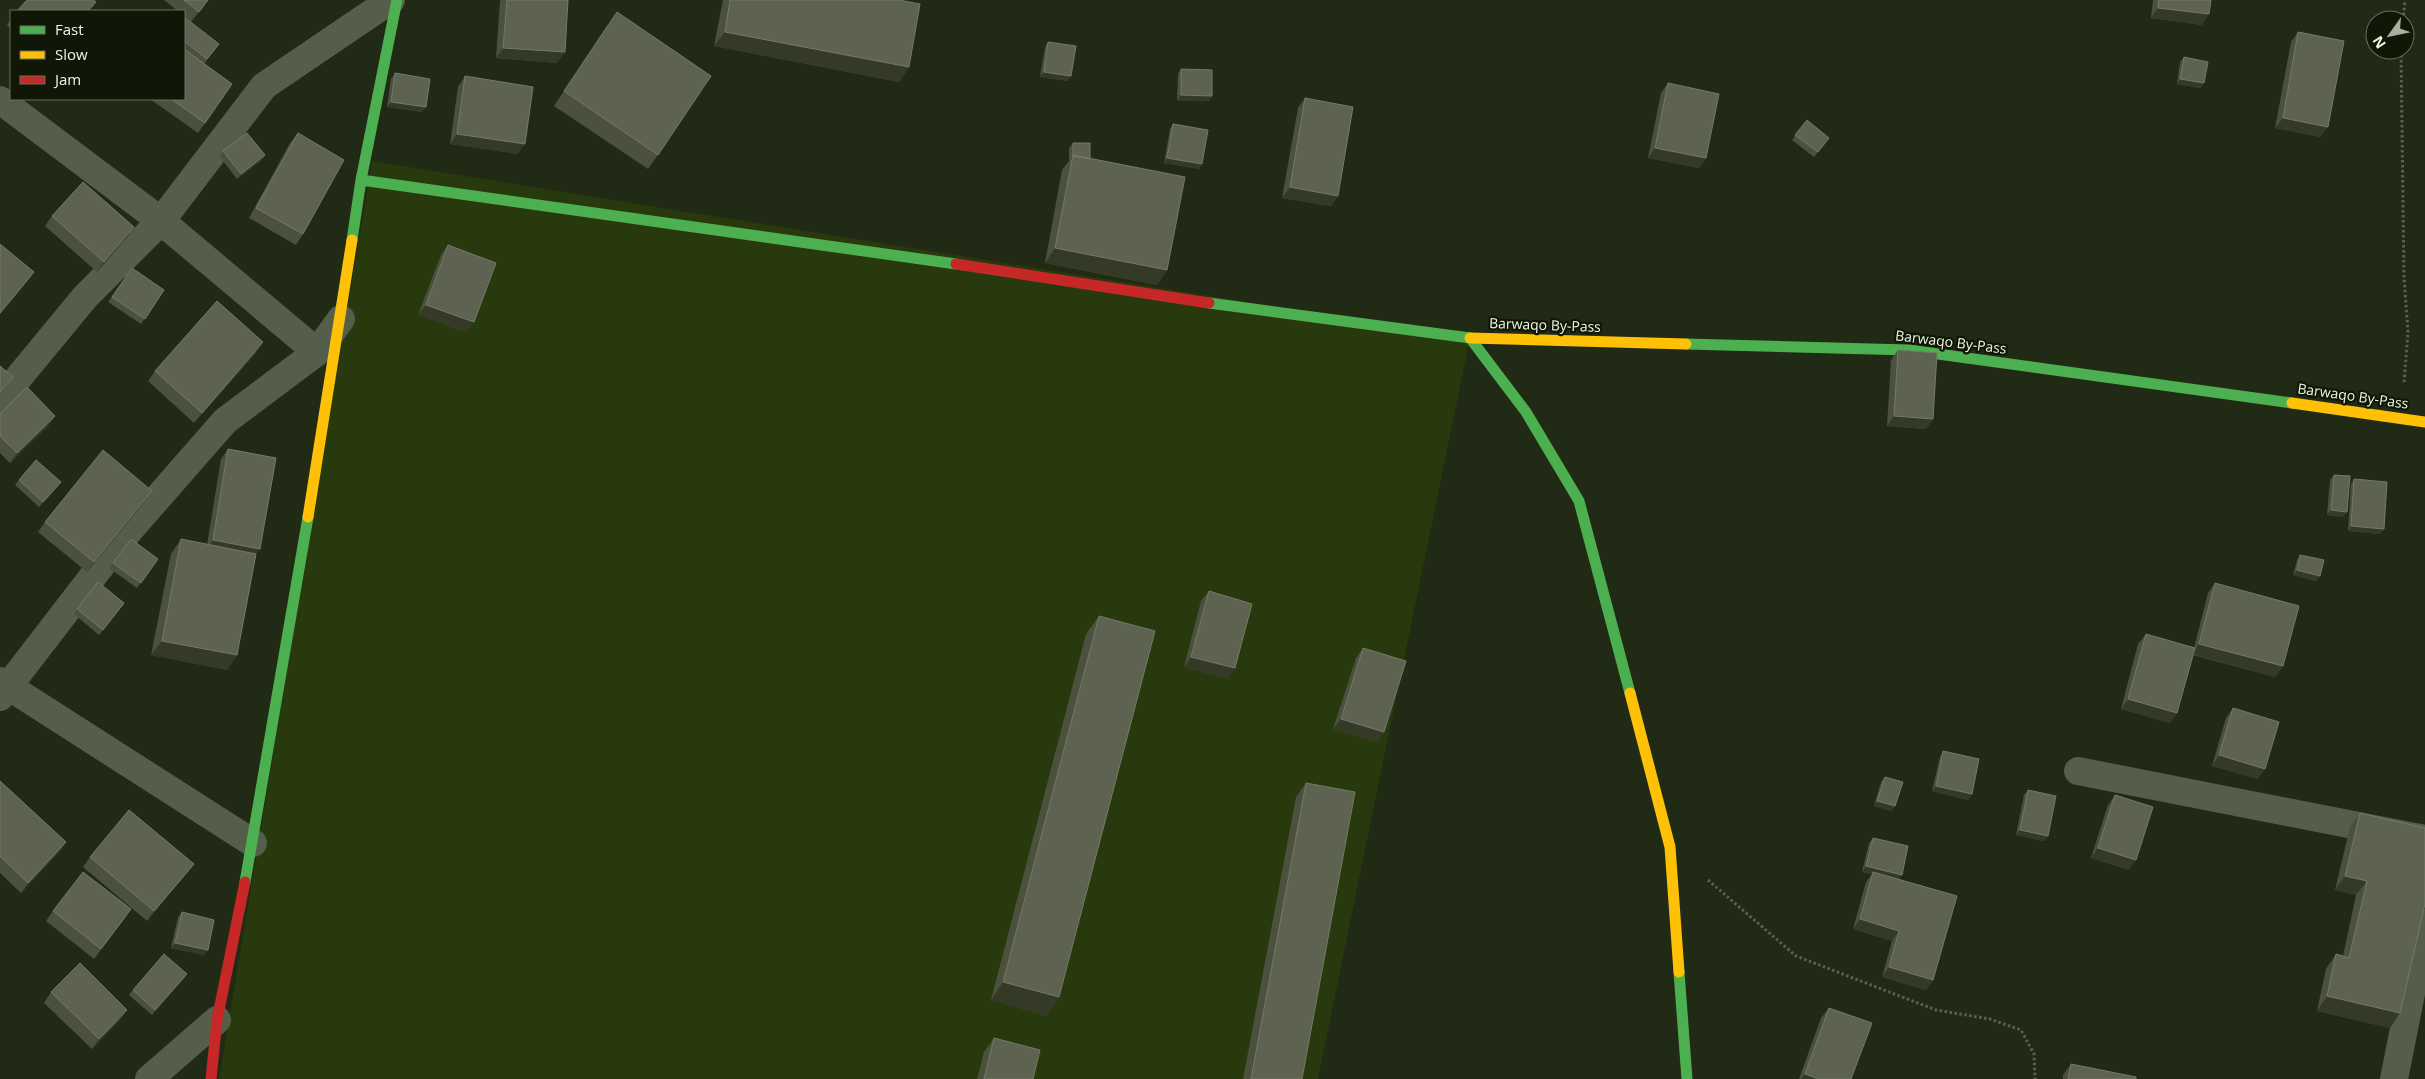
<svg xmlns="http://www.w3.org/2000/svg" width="2425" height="1079" font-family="'Open Sans',sans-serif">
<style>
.built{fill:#27390d}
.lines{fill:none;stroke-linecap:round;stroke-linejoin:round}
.path{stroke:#5b6152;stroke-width:3;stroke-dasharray:2.5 2.5;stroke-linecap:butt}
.street{stroke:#555d4b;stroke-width:28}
.fast{stroke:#4caf50;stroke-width:11}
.slow{stroke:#ffc107;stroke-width:11}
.jam{stroke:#c62828;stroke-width:11}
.wall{fill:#4c513e}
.shaded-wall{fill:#343a26}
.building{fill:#5d6350;stroke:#747a67}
.labels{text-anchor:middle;stroke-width:4.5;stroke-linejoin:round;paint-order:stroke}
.street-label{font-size:14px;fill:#edf8e2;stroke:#101707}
</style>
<rect width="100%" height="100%" fill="#212a14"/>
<path class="built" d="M372,161L1470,338L1318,1079H219Z"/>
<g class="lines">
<path class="path" d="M2403,20L2405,0
M2401,50L2404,277L2408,332L2404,383
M1708,880L1796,956L1936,1010L1990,1019L2021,1030L2034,1054L2035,1079"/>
<path class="street" d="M0,100L161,221L317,352
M0,400L85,297L161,221L264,86L391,0
M0,681L253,843
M0,697L120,541L225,421L317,352L341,319
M2078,771L2425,839
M149,1079L217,1020
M2394,1079L2425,923"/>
<path class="fast" d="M361,180L956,264
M352,240L361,180L397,0
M1209,303L1470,338L1526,412L1579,501L1630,693
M1686,344L1909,350L2292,403
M245,882L308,517
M1679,972L1687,1079"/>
<path class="slow" d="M1470,338L1686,344
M2292,403L2425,422
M308,517L352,240
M1630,693L1670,847L1679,972"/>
<path class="jam" d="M956,264L1209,303
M211,1079L217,1020L245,882"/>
</g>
<path class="wall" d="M164,0H208L191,22L184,16V11H178Z
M500,0H568L557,63L496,58Z
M723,0H899L909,67L899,82L714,46Z
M2153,0H2211L2202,25L2151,18Z
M184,17L219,44L204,64L232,84L198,133L150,99H184Z
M11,19V29L7,25Z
M607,26L658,155L648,169L554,106Z
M2298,32L2321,137L2275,128L2291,42Z
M1048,42L1068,81L1040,77L1045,47Z
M2184,57L2204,83L2200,88L2177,84L2180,62Z
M1181,69L1212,96L1209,101H1177L1178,74Z
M395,73L422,112L387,107L391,79Z
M465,76L518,154L450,144L458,87Z
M1668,83L1706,158L1699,168L1648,158L1661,93Z
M1305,98L1338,196L1331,206L1282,198L1298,108Z
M1807,120L1829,138L1814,157L1792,140Z
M1173,124L1202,164L1199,169L1164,163L1170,129Z
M298,133L303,234L296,245L249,218L290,143Z
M1073,143L1090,159L1167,270L1157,285L1045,263L1062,170L1069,161V148Z
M223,151L265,155L262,160L237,179L220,157Z
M52,216L134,227L127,237L97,272L45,226Z
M448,245L474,322L466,332L418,315L441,255Z
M132,268L164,290L141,324L108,302Z
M1898,350L1933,419L1926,429L1887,426L1891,360Z
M256,353L194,423L148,381L155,371Z
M0,414L55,416L48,426L10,463L0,453Z
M228,449L260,549L256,554L237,655L227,670L151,655L171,554L181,539L207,545L221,459Z
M2334,475L2347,512L2343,517L2327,515L2330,480Z
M2354,479L2384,529L2380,534L2348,531L2351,484Z
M19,480L61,482L57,487L39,507L15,485Z
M145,501L87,572L38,532L45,522Z
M131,539L158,559L137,588L109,568Z
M2300,555L2316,581L2293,575L2297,560Z
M2215,583L2283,666L2275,677L2193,655L2177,713L2170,723L2121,709L2138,644L2146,634L2194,648L2208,593Z
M1209,591L1228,679L1184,667L1201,601Z
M124,603L99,635L74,614L77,609Z
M1099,616L1059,997L1047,1016L991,1000L1086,634Z
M1363,648L1384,732L1377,742L1333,729L1356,658Z
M2233,708L2258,779L2212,766L2226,718Z
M1943,751L1972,794L1968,800L1932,791L1940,757Z
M1885,777L1895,806L1891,811L1874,806L1881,782Z
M0,781L66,842L59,852L21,893L0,873Z
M1306,783L1302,1079H1243L1296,797Z
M2028,790L2048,836L2044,841L2016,835L2024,795Z
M2115,795L2129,870L2091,858L2108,805Z
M2360,813L2390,1028L2317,1011L2326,969L2336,954L2343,956L2356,895L2335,890L2350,827Z
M1873,838L1899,879L1933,980L1926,990L1882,977L1892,941L1853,929L1866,882L1872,874L1862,872L1869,843Z
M90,857L194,864L186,874L147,921L83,867Z
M53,911L124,919L94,959L46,921Z
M182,912L208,950L204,955L171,948L178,917Z
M187,974L183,979L152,1015L129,995L133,990Z
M51,992L120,1020L92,1049L44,1003Z
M1829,1008L1851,1079H1799L1821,1018Z
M994,1038L1033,1079H977L984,1052Z
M2071,1064L2136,1079H2063V1075Z"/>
<path class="shaded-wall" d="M2158,8L2209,14L2202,25L2151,18Z
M725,32L909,67L899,82L714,46Z
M503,48L565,52L557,63L496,58Z
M1044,72L1071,76L1068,81L1040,77Z
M2180,79L2204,83L2200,88L2177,84Z
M1181,95L1212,96L1209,101H1177Z
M391,102L426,107L422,112L387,107Z
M2283,118L2328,127L2321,137L2275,128Z
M457,134L525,144L518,154L450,144Z
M1655,148L1706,158L1699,168L1648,158Z
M265,155L262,160L237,179L241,174Z
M1167,158L1202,164L1199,169L1164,163Z
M1290,187L1338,196L1331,206L1282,198Z
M134,227L127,237L97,272L104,262Z
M1055,248L1167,270L1157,285L1045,263Z
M34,272L27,282L0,315V313Z
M426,305L474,322L466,332L418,315Z
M263,342L256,353L194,423L202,413Z
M13,377L6,387L0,394V393Z
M55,416L48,426L10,463L17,453Z
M1894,416L1933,419L1926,429L1887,426Z
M152,491L145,501L87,572L94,562Z
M2331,510L2347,512L2343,517L2327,515Z
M2351,526L2384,529L2380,534L2348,531Z
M213,540L260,549L253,559L206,550Z
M2297,570L2320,576L2316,581L2293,575Z
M162,641L237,655L227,670L151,655Z
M2199,644L2283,666L2275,677L2192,654Z
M1191,657L1235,668L1228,679L1184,667Z
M2128,699L2177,713L2170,723L2121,709Z
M1341,719L1384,732L1377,742L1333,729Z
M2219,755L2265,769L2258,779L2212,766Z
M1936,786L1972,794L1968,800L1932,791Z
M1877,801L1895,806L1891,811L1874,806Z
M2020,830L2048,836L2044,841L2016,835Z
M66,842L59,852L21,893L28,883Z
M2098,848L2136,860L2129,870L2091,858Z
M194,864L186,874L147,921L154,911Z
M1866,866L1902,875L1898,880L1873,872L1872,874L1862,872Z
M2345,876L2367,881L2356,895L2335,890Z
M1860,919L1899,931L1892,941L1853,929Z
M175,943L208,950L204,955L171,948Z
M1889,967L1933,980L1926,990L1882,977Z
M187,974L183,979L152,1015L155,1010Z
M1003,982L1059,997L1047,1016L991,1000Z
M2327,996L2400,1013L2390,1028L2317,1011Z
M127,1010L120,1020L92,1049L99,1039Z
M1805,1074L1819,1079H1801Z"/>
<path class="building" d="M27,0H93L96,2L88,11H17Z
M184,0H208L199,12Z
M507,0H568L565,52L503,48Z
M730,0H899L920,4L909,67L725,32Z
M2159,0H2211L2209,14L2158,8Z
M617,12L711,76L658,155L564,91Z
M184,17L219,44L207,59L184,41Z
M2298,32L2344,41L2328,127L2283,118Z
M1048,42L1076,46L1071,76L1044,72Z
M184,49L232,84L205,123L171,99H184Z
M2184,57L2208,62L2204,83L2180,79Z
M1181,69L1212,70V96L1181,95Z
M395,73L430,79L426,107L391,102Z
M465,76L533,87L525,144L457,134Z
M1668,83L1719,94L1706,158L1655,148Z
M1305,98L1353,107L1338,196L1290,187Z
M1807,120L1829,138L1818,152L1795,135Z
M1173,124L1208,130L1202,164L1167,158Z
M247,133L265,155L241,174L223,151Z
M298,133L344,160L303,234L256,208Z
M1073,143H1090V159L1073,156Z
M1073,155L1185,177L1167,270L1055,248Z
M83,182L134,227L104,262L52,216Z
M0,244L34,272L0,313Z
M448,245L496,263L474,322L426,305Z
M132,268L164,290L145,319L112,297Z
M217,301L263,342L202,413L155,371Z
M1898,350L1937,353L1933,419L1894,416Z
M0,366L13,377L0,393Z
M27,387L55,416L17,453L0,436V414Z
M228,449L276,458L260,549L213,540Z
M103,450L152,491L94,562L45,522Z
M36,460L61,482L43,502L19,480Z
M2334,475L2350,476L2347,512L2331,510Z
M2354,479L2387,482L2384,529L2351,526Z
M131,539L158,559L141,583L113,563Z
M181,539L256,554L237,655L162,641Z
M2300,555L2324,560L2320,576L2297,570Z
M98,582L124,603L103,630L77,609Z
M2215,583L2299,606L2283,666L2199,644Z
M1209,591L1252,604L1235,668L1191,657Z
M1099,616L1155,631L1059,997L1003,982Z
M2146,634L2195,648L2177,713L2128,699Z
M1363,648L1406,661L1384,732L1341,719Z
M2233,708L2279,722L2265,769L2219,755Z
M1943,751L1979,759L1972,794L1936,786Z
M1885,777L1903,782L1895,806L1877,801Z
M0,781L66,842L28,883L0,856Z
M1306,783L1355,792L1302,1079H1251Z
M2028,790L2056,796L2048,836L2020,830Z
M2115,795L2153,807L2136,860L2098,848Z
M129,810L194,864L154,911L90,857Z
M2360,813L2425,828V904L2400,1013L2327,996L2336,954L2349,958L2367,881L2345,876Z
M1873,838L1908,846L1902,875L1866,866Z
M83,872L131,909L101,949L53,911Z
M1873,872L1957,896L1933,980L1889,967L1899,931L1860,919Z
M182,912L214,920L208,950L175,943Z
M164,954L187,974L155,1010L133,990Z
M80,963L127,1010L99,1039L51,992Z
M1829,1008L1872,1023L1851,1079H1819L1805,1074Z
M994,1038L1040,1050L1033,1079H984Z
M2071,1064L2136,1077V1079H2068Z"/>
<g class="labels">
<g class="street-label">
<text transform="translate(1545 325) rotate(2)" y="5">Barwaqo By-Pass</text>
<text transform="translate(1951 342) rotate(7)" y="5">Barwaqo By-Pass</text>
<text transform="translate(2353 396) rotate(8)" y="5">Barwaqo By-Pass</text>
</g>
</g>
<rect x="10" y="10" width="175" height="90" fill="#101707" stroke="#68715f"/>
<rect x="20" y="26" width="25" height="8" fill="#4caf50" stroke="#68715f"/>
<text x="55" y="35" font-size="15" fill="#edf8e2">Fast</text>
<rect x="20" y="51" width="25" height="8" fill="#ffc107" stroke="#68715f"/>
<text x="55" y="60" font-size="15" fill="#edf8e2">Slow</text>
<rect x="20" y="76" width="25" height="8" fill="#c62828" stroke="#68715f"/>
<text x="55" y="85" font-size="15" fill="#edf8e2">Jam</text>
<g transform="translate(2390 35) rotate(237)"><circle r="24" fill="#101707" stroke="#68715f"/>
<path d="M0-4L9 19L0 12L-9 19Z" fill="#a6b09a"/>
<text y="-8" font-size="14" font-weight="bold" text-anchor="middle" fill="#edf8e2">N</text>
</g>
</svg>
